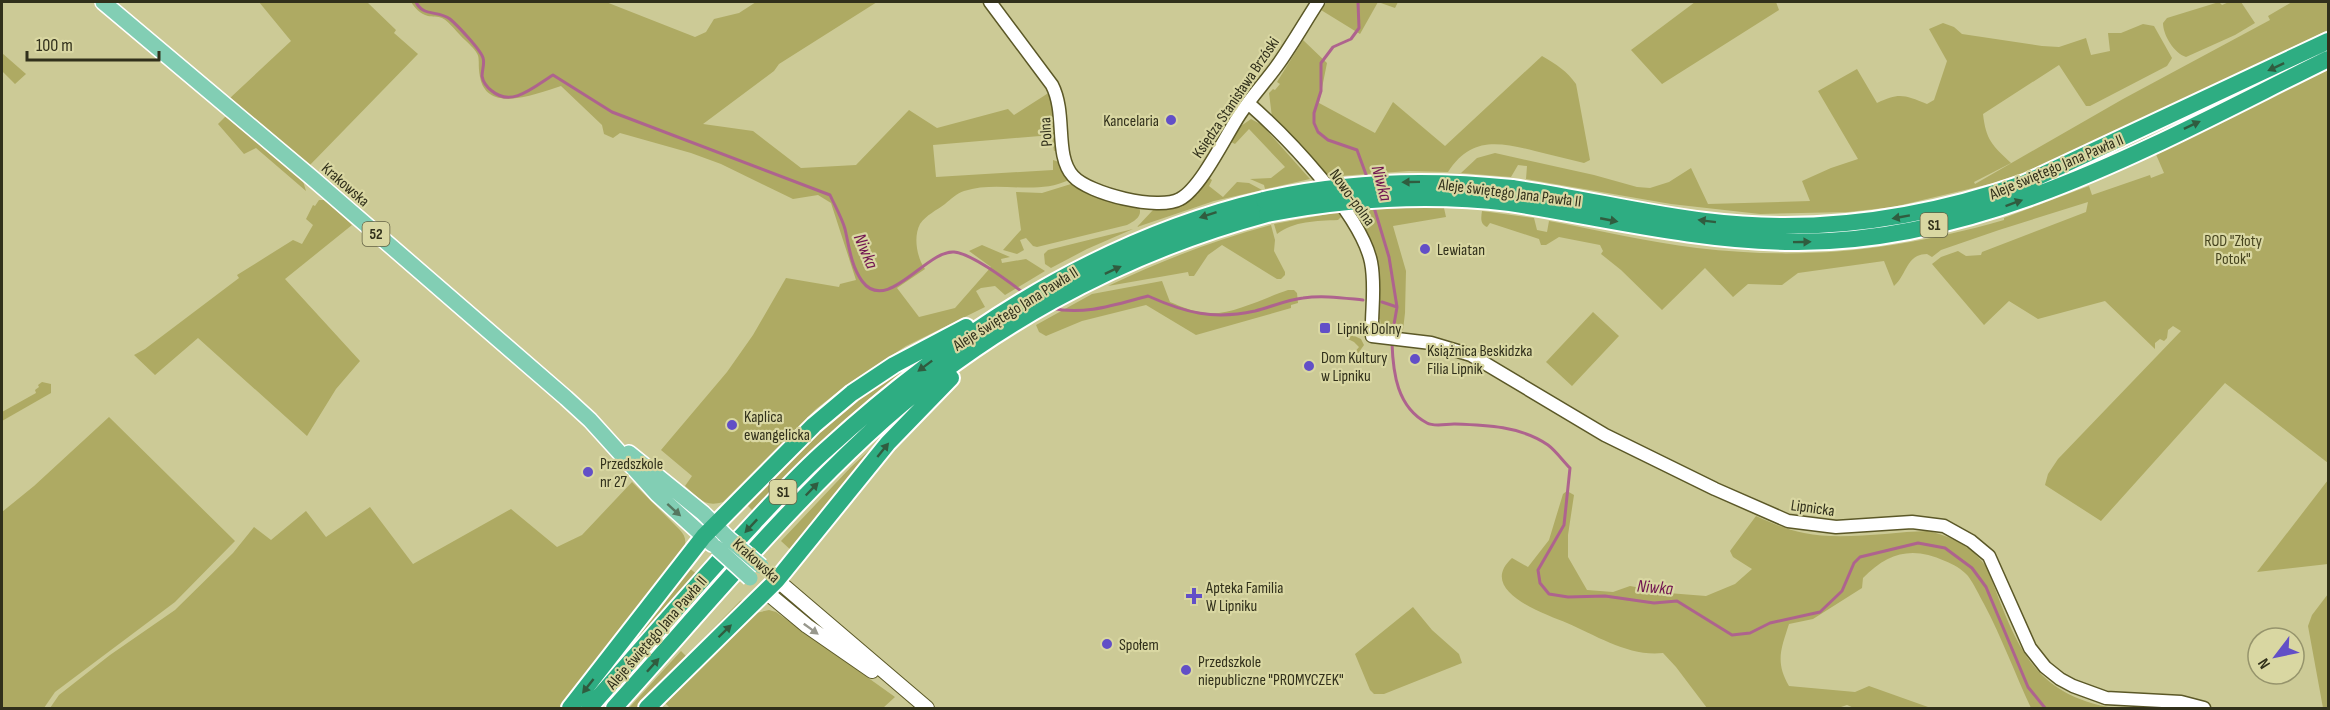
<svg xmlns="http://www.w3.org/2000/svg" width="2330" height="710" font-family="'Sofia Sans Condensed',sans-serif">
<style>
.green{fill:#aeaa63}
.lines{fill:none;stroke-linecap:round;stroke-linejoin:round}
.stream{stroke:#ae638e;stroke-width:3}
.tertiary-casing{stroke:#5b5827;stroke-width:15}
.secondary-casing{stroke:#5b5827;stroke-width:16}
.primary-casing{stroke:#fff;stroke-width:18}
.motorway-casing{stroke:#fff;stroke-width:20}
.tertiary{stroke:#fff;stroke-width:12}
.secondary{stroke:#fff;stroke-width:14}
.primary{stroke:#82ceb4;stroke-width:15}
.motorway{stroke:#2ead82;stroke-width:16}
.primary-bridge-casing{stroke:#fff;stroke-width:18;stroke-linecap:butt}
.motorway-bridge-casing{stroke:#fff;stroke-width:20;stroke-linecap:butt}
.primary-bridge{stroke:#82ceb4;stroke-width:15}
.motorway-bridge{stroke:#2ead82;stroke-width:16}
.oneway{fill:#305c3f}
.oneway2{fill:#557760}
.oneway3{fill:#98988d}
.poi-dot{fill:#624fc7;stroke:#d9d7a2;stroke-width:2}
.labels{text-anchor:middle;stroke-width:4.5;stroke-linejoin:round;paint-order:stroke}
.shield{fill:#d9d7a2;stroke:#636244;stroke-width:1.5}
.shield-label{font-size:15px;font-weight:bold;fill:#31301b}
.street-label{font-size:16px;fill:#31301b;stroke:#d9d7a2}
.poi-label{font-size:16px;fill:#31301b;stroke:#d9d7a2;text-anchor:start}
.park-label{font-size:16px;fill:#47451f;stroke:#d9d7a2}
.water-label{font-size:18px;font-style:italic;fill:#711451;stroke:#d9d7a2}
</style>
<rect width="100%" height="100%" fill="#ccca96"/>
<path class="green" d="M259,2H367L396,30L394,33L418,54L309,166L230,98L291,41Z
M411,2H606L695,37L706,32L714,19L739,13L756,2H877L779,64L774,71L703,124L753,131L801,168L856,165L909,110L937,128L1008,109L1014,115L1050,92L1053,99L1057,150L1054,151L1052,135L933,145L936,177L1053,170V160L1059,162L1065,175L1069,180C1035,196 999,180 964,191C957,193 951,199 945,204C937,210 926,215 920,224C913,237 917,258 925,269L897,288L919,317L955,308L991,267L969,251L982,245L1010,257L1001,259L1002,263L1026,259L1045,271L1005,295L995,286L981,288L976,291L985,307L906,346L848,384L816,409L723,502C704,508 698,497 685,486L692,476L661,450L727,372L753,335L786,278L839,287L840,284L856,280L831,203L818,195L793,199L721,164L691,153L620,133L613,138L604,134L602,125L561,86C538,93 487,115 480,77C476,55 485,59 465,40C458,34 450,22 442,18C438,16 432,17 428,16C420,14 415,8 411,2Z
M1327,2H1398L1395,8L1378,2L1360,34L1321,10Z
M1695,2H1776L1779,10L1662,84L1631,50Z
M2219,2L2222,5L2229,2H2241L2255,23L2235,35L2186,57C2174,53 2163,35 2163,23L2167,18Z
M2292,2H2328V30L2098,141L2025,172L1994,183L1893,207L1848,212L1760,214L1671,204L1526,179L1527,166L1518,165L1511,177L1461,173L1477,158L1495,153L1594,175L1637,187L1650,188L1669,182L1691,168L1708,204L1810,201L1802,181L1831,168L1858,159L1818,91L1857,69L1877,103C1899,92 1905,95 1927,104L1934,100L1947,61L1929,29L1943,23L1954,27L1962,34L2042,46L2059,47L2086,38L2091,55L2110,51L2108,33H2121L2143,24L2154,26L2172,58L2167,66L2090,106H2086L2059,65L1983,114C1986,140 1992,145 2011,163L1974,182L1975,184L2123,99L2270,20L2268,16Z
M1303,40L1327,63L1319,103L1375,133L1393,102L1445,146L1542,56C1556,64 1567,71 1576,84L1590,160L1584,163C1568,159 1551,155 1535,151C1499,142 1471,136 1448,172L1409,171L1325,177L1272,117L1269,93L1273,89L1275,90L1280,84L1277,82Z
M2,53L26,74L15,84L2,71Z
M2328,70V463L2225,383L2101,521L2045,485L2048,474L2058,459L2181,331L2173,326L2168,330L2167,338L2164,341L2160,339L2155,343V349L2105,301L2038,319L2009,301L1984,325L1932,264L1941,257L1958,251L1966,256L1981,255L1982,252L2086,212L2088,202L1999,230L1941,250L1932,257L1927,254C1906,254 1907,275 1894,286L1884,261L1798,273L1782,285L1748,284L1733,297L1705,268L1662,310L1621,270L1601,254L1603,251L1600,245L1559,237L1546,245H1541L1539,239L1490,223L1487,227C1480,224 1481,218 1482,211L1534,218L1537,230L1547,232L1549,221C1598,230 1648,242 1697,248C1807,261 1899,250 2004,220V218L2089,186L2092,195L2150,175L2151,178L2164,173L2155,152Z
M2200,109L2203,111L2197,115L2091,166L1977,210L1843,234L1668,221L1895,224Z
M226,116L303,181L306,191L256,148L244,154L218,124Z
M1251,119L1262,125L1310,179L1265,189L1264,185L1250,179L1271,178L1285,167L1249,129L1235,144L1231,142L1241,126Z
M1208,177L1212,180L1209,186L1223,197L1237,182L1249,183L1262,190L1214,201L1137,227L1153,210C1170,209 1183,211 1193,195H1197Z
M1071,184L1139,207C1143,216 1135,221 1127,225L1037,247L1033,246L1026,238L1020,240L1024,250L1017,254L1003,250L1021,230L1016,192L1042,193Z
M319,200H325L352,225L285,279L360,361L336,389L307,436L198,338L155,375L134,355L145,349L239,278L237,275L293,240L302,244L313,225L306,219L313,205L315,206Z
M1387,208H1444L1446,217L1393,226L1406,271L1405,313L1403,330L1399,331L1381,327L1380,319H1377L1368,236L1352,211Z
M1339,212L1341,217L1338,220C1316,221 1294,221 1277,234L1274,224Z
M1271,225L1275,240L1274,251L1285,272V275L1281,279H1277L1222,245L1208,255L1194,276H1189L1188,272L1108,286C1161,261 1214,240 1271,225Z
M1133,229L1087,249L1051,268L1045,264L1044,254L1048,250Z
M1162,281L1170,302C1182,307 1194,312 1207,313C1230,316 1266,297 1288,290H1294L1297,293L1298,303L1291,305V308L1196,335L1146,305L1082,321L1046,336L1039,332L1036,325L1092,294Z
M1593,312L1619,336L1572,386L1546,362Z
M1352,335L1361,339L1364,345L1354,359L1351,360L1345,355L1354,353L1359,347L1354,342L1346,338Z
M918,359C858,405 805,456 754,512L746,504L797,451L848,405Z
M42,382L51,384V393L2,421V412L36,393L35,390L39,387L38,385Z
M109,417L235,541L175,602L55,692L44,708H2V512L34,486Z
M902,420L793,552L781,541L851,467Z
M2328,480V564L2257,572Z
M632,482L679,529C686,536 687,542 683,551L560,708H50L59,695L110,655L175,610L233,553L254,527L271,540L306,511L326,537L370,507L413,564L511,509L557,547L582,535Z
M1567,491L1574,495L1568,535V557L1587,590L1613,592L1630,586L1668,593L1706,596L1735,584L1752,569L1733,557L1730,551L1756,516C1772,523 1787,530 1804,533C1841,541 1890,532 1927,531C1950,535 1974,548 1987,568C2015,639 2028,694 2114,708H2031C2015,674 2002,638 1984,604C1979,595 1974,584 1968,576C1962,569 1953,564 1945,561C1913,546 1888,552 1863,578L1862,588L1813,619L1789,624C1781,649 1775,662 1789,686L1855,692L1869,686L1928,707L1938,708H1854L1847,705L1838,708H1707L1676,667L1663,653C1630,657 1597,636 1567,623C1545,614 1476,591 1512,558L1528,567L1549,540L1563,494Z
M689,568L698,575L580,708Z
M2328,594V708H2323L2308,626L2312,615Z
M745,599L748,601L639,708H629L681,651L686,656L740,601Z
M1413,607L1432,630L1459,654L1462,663L1384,694H1374L1370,690L1355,654Z
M769,610L776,612L895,697L883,708H670L665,703L756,613Z"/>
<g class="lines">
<path class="stream" d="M416,2C423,17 438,10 450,19C457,25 481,50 483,58C485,63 482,70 482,76C483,82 488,88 492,91C512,108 535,86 553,75L612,112L830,195C835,206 842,218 845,229C849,246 851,266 862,281C887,315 926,250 954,252C973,254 1009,282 1025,294
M1358,2L1359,28L1351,39L1333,47L1321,63V91L1314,113V123L1318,132L1328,140L1357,150L1368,180
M1373,204L1389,257L1397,307
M1382,302L1397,307L1392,336
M1051,308C1084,316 1117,304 1148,296C1186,313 1213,320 1255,311C1271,307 1286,300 1303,298C1323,295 1343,298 1363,300
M1392,343C1393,373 1397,407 1427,423C1434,427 1446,424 1454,424C1485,425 1521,426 1548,445C1556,451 1563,461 1570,468L1564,525L1538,570L1540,583L1549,594L1568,597L1605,596L1654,603L1677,601L1732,635L1750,633L1770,623L1820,612L1842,591L1854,563L1860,557L1918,543L1945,548L1972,568L1986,587L2028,687L2045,708"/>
<defs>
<path id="tertiary" d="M990,2L1052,85C1067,114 1054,155 1073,176C1089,194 1159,211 1180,199C1201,188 1226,135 1240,114C1252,96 1267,80 1279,63C1293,43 1305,22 1318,2
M1248,103C1286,136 1361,214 1371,262C1376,287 1371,311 1372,336L1431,343L1471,355L1605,435L1715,489L1788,521L1836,527L1912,522L1944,526L1971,541L1989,556L2030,648L2045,667L2060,679L2073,686L2106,698L2181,702L2204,708"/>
<path id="secondary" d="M777,580L927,708
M766,592L807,626L872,671"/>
<path id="primary" d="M103,2L311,177L566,398L590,420L657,494L712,544
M629,453L703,513L728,538"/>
<path id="motorway" d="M1512,188C1577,197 1640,213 1705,221C1815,235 1922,219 2025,183L2328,41
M1510,203C1604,218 1697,241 1793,242C1985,244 2161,141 2328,59
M570,708L704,536L814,425L852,393L894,365L966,327
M589,708C638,653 686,597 736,542C766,510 795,477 828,448C953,334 1098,239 1264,200
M614,708C696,617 776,520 866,436C979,331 1118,254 1267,214
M647,708L777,580L888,443L951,378"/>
</defs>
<use href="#tertiary" class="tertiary-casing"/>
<use href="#secondary" class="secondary-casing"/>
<use href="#primary" class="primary-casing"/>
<use href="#motorway" class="motorway-casing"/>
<use href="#tertiary" class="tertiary"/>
<use href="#secondary" class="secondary"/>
<use href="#primary" class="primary"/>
<use href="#motorway" class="motorway"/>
<defs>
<path id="primary-bridge" d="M728,538L761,566
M717,548L750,578"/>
<path id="motorway-bridge" d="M1264,200C1346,181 1428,179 1512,188
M1267,214C1348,198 1427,193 1510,203"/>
</defs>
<use href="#primary-bridge" class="primary-bridge-casing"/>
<use href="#motorway-bridge" class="motorway-bridge-casing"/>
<use href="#primary-bridge" class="primary-bridge"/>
<use href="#motorway-bridge" class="motorway-bridge"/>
</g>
<defs><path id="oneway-solid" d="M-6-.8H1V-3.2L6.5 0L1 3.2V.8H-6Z" transform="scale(1.5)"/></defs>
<g class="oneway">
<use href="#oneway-solid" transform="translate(2276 67) rotate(155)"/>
<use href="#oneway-solid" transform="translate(2192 125) rotate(-25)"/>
<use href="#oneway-solid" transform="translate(1411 182) rotate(179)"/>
<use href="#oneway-solid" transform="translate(2014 203) rotate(-20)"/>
<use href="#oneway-solid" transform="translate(1208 215) rotate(162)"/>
<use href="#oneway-solid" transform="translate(1901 217) rotate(170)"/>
<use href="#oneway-solid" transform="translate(1609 220) rotate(11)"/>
<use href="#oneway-solid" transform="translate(1707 221) rotate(-173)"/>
<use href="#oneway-solid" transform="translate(1802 242) rotate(-1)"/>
<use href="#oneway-solid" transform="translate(1113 270) rotate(-25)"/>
<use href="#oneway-solid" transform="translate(925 366) rotate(143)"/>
<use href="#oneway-solid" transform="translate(883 450) rotate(-51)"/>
<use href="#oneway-solid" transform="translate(812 489) rotate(-46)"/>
<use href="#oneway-solid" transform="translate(751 526) rotate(133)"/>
<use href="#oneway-solid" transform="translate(725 631) rotate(-44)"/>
<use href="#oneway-solid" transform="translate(653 665) rotate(-48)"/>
<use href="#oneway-solid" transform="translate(588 686) rotate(128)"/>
</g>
<use class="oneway2" href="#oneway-solid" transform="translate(674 510) rotate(42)"/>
<use class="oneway3" href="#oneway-solid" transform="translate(811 629) rotate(36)"/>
<g class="poi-dot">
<circle cx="1171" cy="120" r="6"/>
<circle cx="1425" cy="249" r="6"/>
<rect x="1319" y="322" width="12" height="12" rx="3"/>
<circle cx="1415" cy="359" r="6"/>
<circle cx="1309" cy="366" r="6"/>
<circle cx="732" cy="425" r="6"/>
<circle cx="588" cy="472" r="6"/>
<path d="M1191 587h6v6h6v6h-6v6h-6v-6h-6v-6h6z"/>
<circle cx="1107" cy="644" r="6"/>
<circle cx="1186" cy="670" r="6"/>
</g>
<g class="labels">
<g class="shield">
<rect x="1920.5" y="213" width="27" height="24" rx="4.5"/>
<rect x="362.5" y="222" width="27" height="24" rx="4.5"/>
<rect x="769.5" y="480" width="27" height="24" rx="4.5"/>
</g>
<g class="shield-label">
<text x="1934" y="230">S1</text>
<text x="376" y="239">52</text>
<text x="783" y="497">S1</text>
</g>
<g class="street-label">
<text transform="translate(1235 97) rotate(-56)" y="6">Księdza Stanisława Brzóski</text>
<text transform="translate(1045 132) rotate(-94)" y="6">Polna</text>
<text transform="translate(2056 166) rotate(-23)" y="6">Aleje świętego Jana Pawła II</text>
<text transform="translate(346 184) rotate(41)" y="6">Krakowska</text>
<text transform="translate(1510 192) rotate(7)" y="6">Aleje świętego Jana Pawła II</text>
<text transform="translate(1353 197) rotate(54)" y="6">Nowo-polna</text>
<text transform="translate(1015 308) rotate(-32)" y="6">Aleje świętego Jana Pawła II</text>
<text transform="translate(1813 507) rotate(8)" y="6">Lipnicka</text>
<text transform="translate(757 560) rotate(42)" y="6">Krakowska</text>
<text transform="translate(656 632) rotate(-49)" y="6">Aleje świętego Jana Pawła II</text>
</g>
<g class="poi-label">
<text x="1159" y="126" text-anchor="end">Kancelaria</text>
<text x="1437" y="255">Lewiatan</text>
<text x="1337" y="334">Lipnik Dolny</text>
<text x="1427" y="356">Książnica Beskidzka<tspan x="1427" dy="18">Filia Lipnik</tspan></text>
<text x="1321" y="363">Dom Kultury<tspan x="1321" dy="18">w Lipniku</tspan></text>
<text x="744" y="422">Kaplica<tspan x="744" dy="18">ewangelicka</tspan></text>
<text x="600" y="469">Przedszkole<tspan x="600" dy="18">nr 27</tspan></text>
<text x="1206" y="593">Apteka Familia<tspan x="1206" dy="18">W Lipniku</tspan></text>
<text x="1119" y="650">Społem</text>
<text x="1198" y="667">Przedszkole<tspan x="1198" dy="18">niepubliczne "PROMYCZEK"</tspan></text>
</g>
<g class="park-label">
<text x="2233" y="246">ROD "Złoty<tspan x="2233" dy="18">Potok"</tspan></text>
</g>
<g class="water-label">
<text transform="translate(1382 183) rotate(75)" y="6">Niwka</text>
<text transform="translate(866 251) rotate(67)" y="6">Niwka</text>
<text transform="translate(1655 587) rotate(5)" y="6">Niwka</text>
</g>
</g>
<rect width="2330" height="710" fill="none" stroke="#31301b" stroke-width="6"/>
<g transform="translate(2276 656) rotate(238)"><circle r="28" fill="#d9d7a2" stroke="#96946c" stroke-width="1.5"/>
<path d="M0-4.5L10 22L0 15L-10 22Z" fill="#624fc7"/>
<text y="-9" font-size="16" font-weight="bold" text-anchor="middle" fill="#31301b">N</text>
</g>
<path d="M27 51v9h132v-9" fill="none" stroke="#31301b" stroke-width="3"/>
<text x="36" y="51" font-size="18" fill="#31301b" stroke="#d9d7a2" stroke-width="4.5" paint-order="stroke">100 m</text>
</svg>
